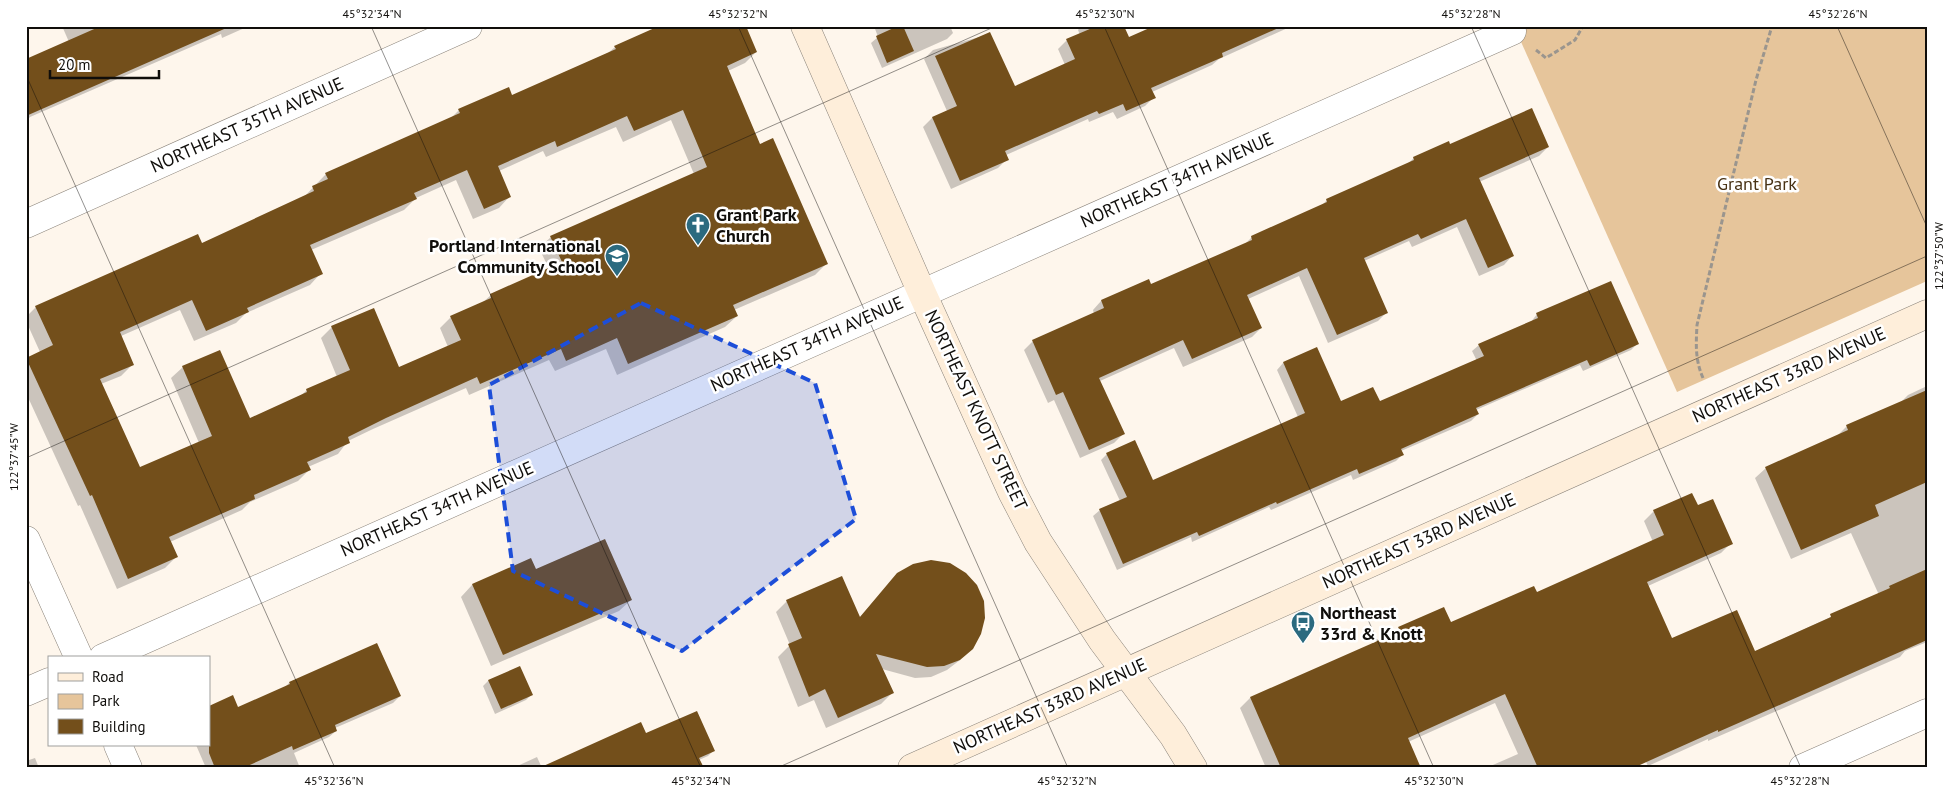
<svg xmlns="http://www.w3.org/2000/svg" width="1953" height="794" font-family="'PT Sans',sans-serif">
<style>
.green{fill:#e6c59b}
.shadow{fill:#0003;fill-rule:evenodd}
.building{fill:#734f1b;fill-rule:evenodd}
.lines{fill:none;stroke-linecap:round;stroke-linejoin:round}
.street-casing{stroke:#8b847b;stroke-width:29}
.secondary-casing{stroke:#8b847b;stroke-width:29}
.path{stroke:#9a958e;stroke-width:3;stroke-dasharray:5 2.5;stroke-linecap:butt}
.street{stroke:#fff;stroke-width:28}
.secondary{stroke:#feeeda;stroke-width:28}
.marked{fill:#1d4ed8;fill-opacity:0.2;stroke:#1d4ed8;stroke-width:4;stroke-dasharray:10 6;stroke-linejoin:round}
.ticks{fill:none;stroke:#100e0b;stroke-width:1;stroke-opacity:0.45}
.labels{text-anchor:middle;stroke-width:5;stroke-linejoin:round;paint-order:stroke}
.street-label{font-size:18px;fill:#100e0b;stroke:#fff}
.park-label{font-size:18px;fill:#483215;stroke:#fff}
.poi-label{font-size:18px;font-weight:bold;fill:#100e0b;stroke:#fff;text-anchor:start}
.neatline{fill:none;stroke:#100e0b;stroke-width:2}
.ticks-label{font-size:12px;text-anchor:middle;fill:#100e0b}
</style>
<rect width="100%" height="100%" fill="#fef6ec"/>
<path class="green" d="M1514,26H1927V281L1677,392Z"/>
<path class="shadow" d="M62,26H249L222,38L221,34L30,117L26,122V60L69,42Z
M874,26H950L953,33L947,39L882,68L871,43L878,37Z
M1081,26H1122L1128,39L1157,26H1292L1219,59L1212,65L1152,92L1154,97L1145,106L1117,119L1113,112L1089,122L1088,119L1006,155L1007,159L998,168L951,189L923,127L932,118L947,111L924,59L933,50L990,34L1014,88L1065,65L1058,49L1067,40L1080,35L1078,30Z
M615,47L756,52L745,63L728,71L760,145L826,264L815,275L734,310L737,316L725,327L617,375L606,349L555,371L549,360L469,395L466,388L373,429L348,441L338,454L308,467L309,470L298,481L250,502L242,510L170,542L176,557L165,568L117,589L80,505L78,506L26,393V359L40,352L26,321V317L36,307L201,244L302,199L326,174L449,120L459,110L512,96L608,53ZM671,120L694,174L551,237L539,248L549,269L491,295L482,303L451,317L440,328L448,347L398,369L332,327L321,338L337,377L307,390L299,397L250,419L183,367L171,378L199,443L139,469L101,384L121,376L133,364L121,336L180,310L194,341L236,323L246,313L310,285L321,273L311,250L404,210L416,198L456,180L473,219L499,208L510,196L499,171L543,151L546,157L616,127L623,142Z
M1449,146L1548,147L1539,156L1479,182L1512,256L1504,265L1479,276L1457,227L1412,247L1409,241L1364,261L1387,312L1378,321L1328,343L1299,276L1248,299L1261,328L1252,337L1183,367L1174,348L1100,381L1123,434L1114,443L1080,458L1054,400L1048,403L1024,350L1033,341L1094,314L1093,310L1101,301L1148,280L1151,286L1244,245L1252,237L1321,206L1327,200L1406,165L1414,158Z
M1537,314L1638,343L1631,350L1583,371L1580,365L1476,410L1478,414L1471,421L1401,451L1402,455L1396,461L1353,480L1351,475L1271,510L1269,507L1192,542L1191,537L1117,570L1093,516L1100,510L1120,501L1101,460L1107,454L1152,482L1298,417L1277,370L1283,363L1317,349L1341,403H1379L1477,361L1472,351L1479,345L1531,322Z
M1927,386V642L1905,651L1900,657L1708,741V739L1648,766L1646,762L1634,768H1486L1518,754L1495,703L1408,742L1381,768H1266L1240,708L1250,698L1390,637L1399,628L1444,609L1450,624L1536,594L1653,542L1644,521L1654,511L1697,507L1731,543L1721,553L1648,586L1671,639L1754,652L1879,595L1851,533L1791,559L1755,478L1766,468L1837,436L1847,426L1900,403L1908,395Z
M531,560L535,571L631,600L619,611L491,666L461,597L472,585Z
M898,574L960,660L947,670L931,677L915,678L882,669L892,693L881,704L826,728L814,700L798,707L778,657L790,645L776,612L787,601L859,618Z
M377,644L400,696L393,703L335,728L336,731L329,737L294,753L300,768H206L196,745H209V707L232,697L237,709L284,688L289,683Z
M519,667L531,695L526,700L495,714L483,686L488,681Z
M645,735L713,751L708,756L699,760Z
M537,757L542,768H513Z
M35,758L39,768H26V761Z"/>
<path class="building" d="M101,26H231L26,116V59Z
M659,26H746L757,52L727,66L760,144L773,138L828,264L733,305L738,316L628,364L617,338L566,361L561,349L480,384L477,377L386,418L348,437L350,443L307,462L311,470L254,495L255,499L169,537L178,557L128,579L92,495L90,496L26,358L53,345L35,306L198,234L202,243L314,191L312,186L328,179L325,173L460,113L458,109L509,87L512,95L616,49L614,46ZM683,110L707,167L550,236L562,262L490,294L491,298L450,316L461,340L399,367L374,308L331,326L350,370L306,389L307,392L250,418L220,350L182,366L212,436L140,467L100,379L134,365L120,332L192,300L206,331L249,312L247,308L323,274L310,245L417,199L414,193L467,170L484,209L511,197L498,166L555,141L557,147L627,116L634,131Z
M898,26H903L914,51L887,63L876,36Z
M1097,26H1124L1129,37L1154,26H1283L1222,53L1223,57L1151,88L1156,98L1126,111L1123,104L1099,114L1097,111L1005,151L1009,160L960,181L932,117L957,106L935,56L990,32L1015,86L1075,59L1066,39Z
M1532,108L1549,147L1479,178L1514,256L1488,268L1466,219L1421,239L1418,234L1364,258L1388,313L1337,335L1307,268L1247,295L1262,328L1192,359L1183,340L1099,378L1125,434L1089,450L1063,392L1056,395L1032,340L1104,308L1101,300L1149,279L1151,284L1252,240L1251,236L1327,202L1326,199L1414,160L1413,157L1449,141L1450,144Z
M1611,281L1639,344L1590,366L1587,360L1476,408L1479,414L1401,449L1404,455L1359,474L1357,469L1277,504L1276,502L1199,536L1197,532L1123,564L1099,509L1127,497L1106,453L1135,440L1153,480L1305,413L1283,362L1317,347L1341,401L1373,387L1380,401L1484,356L1478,344L1538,318L1536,313Z
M1927,390V482L1875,505L1879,516L1801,550L1765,467L1848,430L1846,425Z
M1692,493L1698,505L1713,499L1733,544L1647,582L1672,638L1737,610L1755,651L1831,617L1830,614L1890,588L1889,586L1927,569V640L1759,714L1718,732V730L1633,768H1538L1505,694L1408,738L1421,768H1281L1250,697L1400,631L1398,627L1444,607L1451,622L1534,586L1537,592L1664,535L1653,510Z
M605,539L632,600L503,655L472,584L531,558L536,569Z
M931,560L950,563L966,573L977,585L984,601L985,618L981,634L973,649L960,660L944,666L927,667L876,654L894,693L838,718L825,689L809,697L788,644L802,638L786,600L842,576L860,617L897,573L913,564Z
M377,643L401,696L335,725L337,731L293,750L292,746L243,768H215L209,753V706L233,695L238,707L290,684L289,682Z
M520,666L533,695L501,709L488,680Z
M697,711L715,751L699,758L704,768H539L641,722L646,733Z"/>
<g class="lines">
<defs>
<path id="street" d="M26,224L468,26
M26,540L79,658
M103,658L1512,31
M26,692L49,682
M118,745L128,768
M1803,768L1927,713"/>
<path id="secondary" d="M805,26L922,293L1012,492L1038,542L1102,640L1173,735L1193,768
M912,768L1927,314"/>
</defs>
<use href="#street" class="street-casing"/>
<use href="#secondary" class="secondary-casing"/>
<path class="path" d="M1536,50L1546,58L1575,40L1583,26
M1703,378C1695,360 1696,344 1697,325L1756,80L1772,26"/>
<use href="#street" class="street"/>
<use href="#secondary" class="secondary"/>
</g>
<path class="marked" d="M641,303L815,383L856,519L682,651L513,571L489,385Z"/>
<path class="ticks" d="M371,26L701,768M738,26L1068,768M1104,26L1434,768M1471,26L1801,768M1837,26L1927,227M26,75L335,768M26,458L996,26M777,768L1927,256"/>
<defs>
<symbol id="church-pin" viewBox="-11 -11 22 30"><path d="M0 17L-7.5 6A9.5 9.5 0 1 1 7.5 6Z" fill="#2b6a7f" stroke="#fff"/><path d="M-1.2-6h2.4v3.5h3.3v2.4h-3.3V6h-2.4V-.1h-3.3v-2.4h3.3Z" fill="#fff"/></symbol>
<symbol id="school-pin" viewBox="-11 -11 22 30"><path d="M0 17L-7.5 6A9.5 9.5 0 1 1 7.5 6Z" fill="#2b6a7f" stroke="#fff"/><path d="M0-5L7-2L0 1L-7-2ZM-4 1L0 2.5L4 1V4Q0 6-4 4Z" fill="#fff"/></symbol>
<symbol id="bus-pin" viewBox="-11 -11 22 30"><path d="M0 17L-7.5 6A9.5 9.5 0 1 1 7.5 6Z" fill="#2b6a7f" stroke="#fff"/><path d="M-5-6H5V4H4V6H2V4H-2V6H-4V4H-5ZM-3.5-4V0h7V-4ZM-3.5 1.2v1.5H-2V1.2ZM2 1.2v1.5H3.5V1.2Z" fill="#fff"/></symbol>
</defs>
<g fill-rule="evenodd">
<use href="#church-pin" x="684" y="211" width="28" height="38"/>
<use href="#school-pin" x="603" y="242" width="28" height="38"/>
<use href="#bus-pin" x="1289" y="609" width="28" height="38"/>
</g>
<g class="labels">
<g class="street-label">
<text transform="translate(247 125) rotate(-24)" y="6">NORTHEAST 35TH AVENUE</text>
<text transform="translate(1177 180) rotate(-24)" y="6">NORTHEAST 34TH AVENUE</text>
<text transform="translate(807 344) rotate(-24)" y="6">NORTHEAST 34TH AVENUE</text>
<text transform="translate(1789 375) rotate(-24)" y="6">NORTHEAST 33RD AVENUE</text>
<text transform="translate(976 410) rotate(65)" y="6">NORTHEAST KNOTT STREET</text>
<text transform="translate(437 509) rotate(-24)" y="6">NORTHEAST 34TH AVENUE</text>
<text transform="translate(1419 541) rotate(-24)" y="6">NORTHEAST 33RD AVENUE</text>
<text transform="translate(1050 706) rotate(-24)" y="6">NORTHEAST 33RD AVENUE</text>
</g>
<g class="park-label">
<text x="1757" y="190">Grant Park</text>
</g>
<g class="poi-label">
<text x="716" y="221">Grant Park<tspan x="716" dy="21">Church</tspan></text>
<text x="600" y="252" text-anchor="end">Portland International<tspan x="600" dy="21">Community School</tspan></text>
<text x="1320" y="619">Northeast<tspan x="1320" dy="21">33rd &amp; Knott</tspan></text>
</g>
</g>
<rect width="1953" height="794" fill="none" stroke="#ffffff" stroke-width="55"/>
<rect x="48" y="656" width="162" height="90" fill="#ffffff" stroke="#9f9f9d"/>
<rect x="58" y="673" width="25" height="8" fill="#feeeda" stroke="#9f9f9d"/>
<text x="92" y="682" font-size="15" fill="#100e0b">Road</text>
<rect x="58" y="694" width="25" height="15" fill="#e6c59b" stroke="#9f9f9d"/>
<text x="92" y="706" font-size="15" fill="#100e0b">Park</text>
<rect x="58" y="719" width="25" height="15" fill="#734f1b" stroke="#9f9f9d"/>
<text x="92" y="732" font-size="15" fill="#100e0b">Building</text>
<path d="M50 70v8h109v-8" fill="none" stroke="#100e0b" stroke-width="2.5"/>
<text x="58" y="70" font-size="15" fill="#100e0b" stroke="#ffffff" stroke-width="4" paint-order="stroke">20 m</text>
<rect x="28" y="28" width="1898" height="738" class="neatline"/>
<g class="ticks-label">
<text x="372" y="18">45°32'34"N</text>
<text x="738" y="18">45°32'32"N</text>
<text x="1105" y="18">45°32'30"N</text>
<text x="1471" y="18">45°32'28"N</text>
<text x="1838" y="18">45°32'26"N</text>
<text transform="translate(1939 256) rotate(-90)" y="4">122°37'50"W</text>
<text transform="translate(14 457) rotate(-90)" y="4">122°37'45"W</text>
<text x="334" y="785">45°32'36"N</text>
<text x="701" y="785">45°32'34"N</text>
<text x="1067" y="785">45°32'32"N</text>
<text x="1434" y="785">45°32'30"N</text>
<text x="1800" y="785">45°32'28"N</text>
</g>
</svg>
